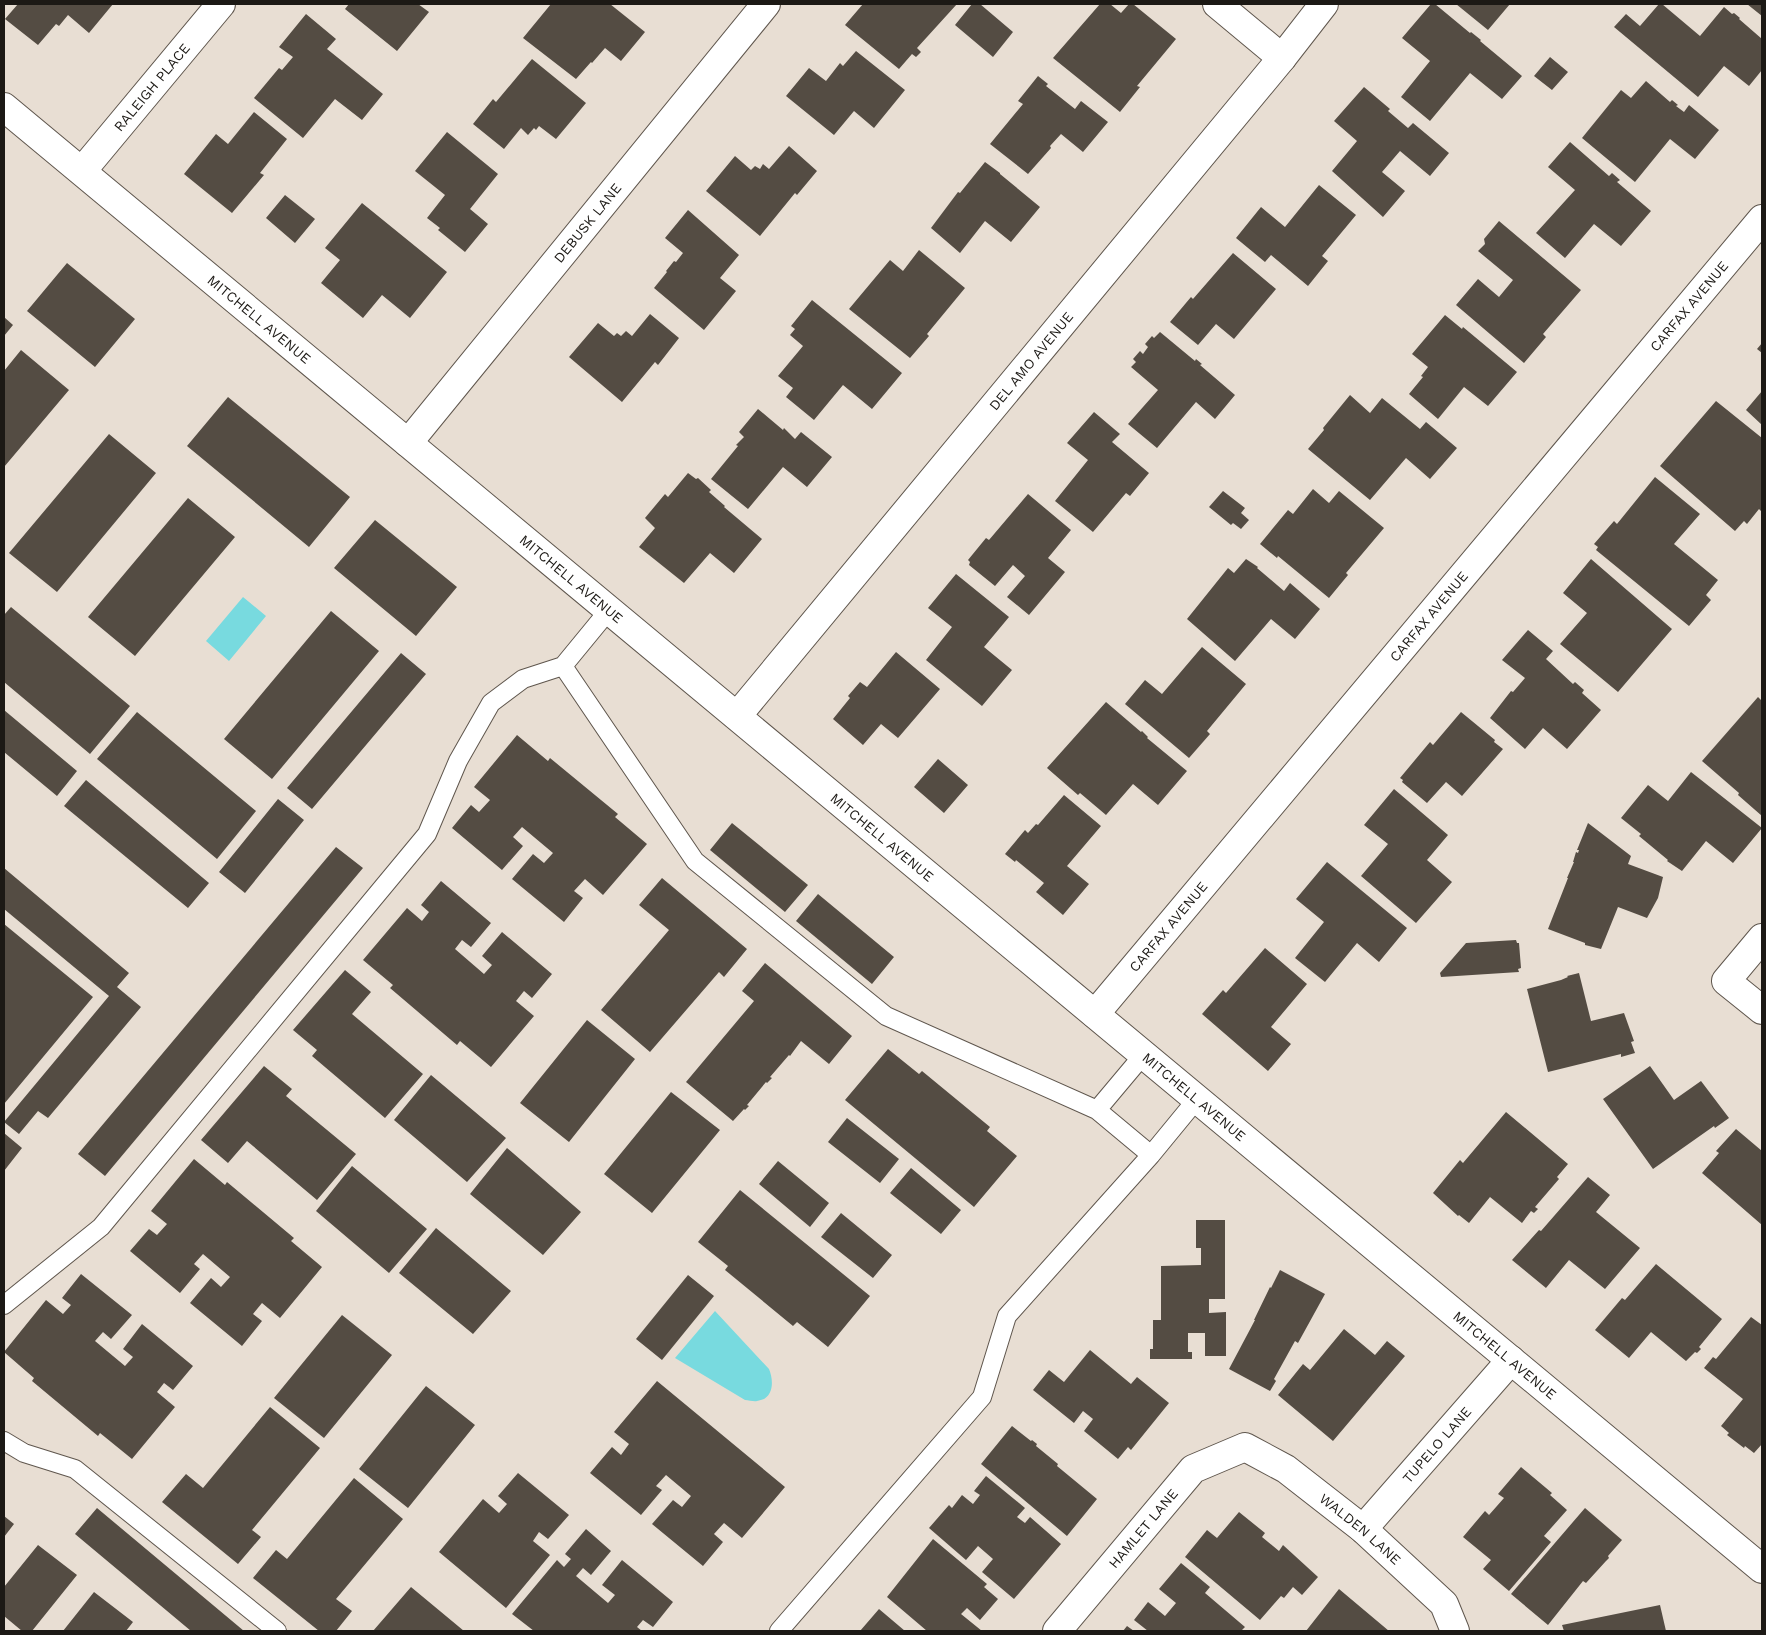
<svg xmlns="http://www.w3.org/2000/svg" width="1766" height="1635" font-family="'Work Sans',sans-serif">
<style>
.water{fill:#78dadf}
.building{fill:#544c43}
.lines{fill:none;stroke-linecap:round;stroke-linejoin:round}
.service-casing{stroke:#5f564d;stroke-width:20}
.minor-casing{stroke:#5f564d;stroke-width:30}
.tertiary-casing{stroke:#5f564d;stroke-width:30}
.service{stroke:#fff;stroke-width:18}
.minor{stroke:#fff;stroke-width:28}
.tertiary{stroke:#fff;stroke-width:28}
.labels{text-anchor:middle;stroke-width:5;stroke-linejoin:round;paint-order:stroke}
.street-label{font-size:14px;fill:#1c1915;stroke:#f5ebe0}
</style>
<rect width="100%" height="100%" fill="#e8ded3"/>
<path class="water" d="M243,597L266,616L229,661L206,641Z
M715,1311L769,1369C774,1381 774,1399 757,1401C754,1402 749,1400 745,1400L675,1358Z"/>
<path class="building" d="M18,4H113L89,33L68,15L59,26L56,24L38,45L5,19Z
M349,4H418L429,12L397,51L345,9Z
M551,4H610L645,32L621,61L605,48L592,63L591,62L576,79L523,38Z
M863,4H957L917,48L921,52L916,57L912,54L899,69L845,25Z
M972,4H980L1013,32L993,57L955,25Z
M1100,4H1110L1121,13L1129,4H1133L1176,39L1137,86L1140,87L1120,112L1053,58Z
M1431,4H1435L1470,33L1471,32L1481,40L1480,41L1522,76L1502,99L1470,73L1430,121L1401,97L1430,61L1402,38Z
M1456,4H1510L1488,30Z
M1659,4H1662L1700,36L1724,7L1732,14L1734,13L1740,18L1739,19L1762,39V70L1749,86L1724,66L1698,97L1614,27L1626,14L1640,26Z
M1747,4H1762V16Z
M306,14L336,39L327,49L383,94L362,120L335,99L303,138L254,98L279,68L282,70L293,57L279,47Z
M856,51L905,90L874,128L854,111L834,135L786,96L809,68L826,81L840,63L843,66Z
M1550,57L1568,72L1552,90L1534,76Z
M532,59L586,103L556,139L539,126L536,130L534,128L528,135L521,128L504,149L473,124L493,99L496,102Z
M1038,76L1048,84L1046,86L1075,109L1081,101L1108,122L1083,152L1061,134L1050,146L1051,148L1028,174L990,144L1023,104L1018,101Z
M1646,81L1670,102L1672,100L1678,105L1676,106L1684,112L1689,105L1719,130L1695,159L1670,139L1635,182L1582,138L1621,90L1631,98Z
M1364,87L1390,109L1388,111L1408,128L1413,123L1449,153L1430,176L1400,151L1382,172L1405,191L1383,217L1332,171L1357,141L1334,121Z
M254,112L287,139L260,173L264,175L232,213L184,174L216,134L228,144Z
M447,132L498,174L470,209L488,224L465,252L438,230L440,228L427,218L445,195L415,171Z
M1570,142L1609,176L1612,173L1620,180L1617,182L1651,211L1621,246L1594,224L1565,258L1536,233L1575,190L1548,167Z
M789,146L817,171L797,195L795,193L760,236L706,191L735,156L751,170L755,166L760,169L763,164L769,169Z
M985,162L1000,173V174L1040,207L1011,242L985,221L960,253L931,228L958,192L960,193Z
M1319,185L1356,215L1322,256L1328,261L1308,286L1271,255L1265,262L1236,238L1261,207L1285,227Z
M285,195L315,219L295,243L266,218Z
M362,203L447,272L410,318L382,295L363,318L321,283L340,260L325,248Z
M688,210L739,255L720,278L736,291L704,330L654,288L667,272L666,271L674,261L676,262L683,253L665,238Z
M1499,221L1581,290L1543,334L1546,337L1524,363L1456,305L1478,279L1499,297L1513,280L1478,251L1485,244L1484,239Z
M919,250L965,288L927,334L929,336L910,358L849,309L890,260L903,271Z
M1233,253L1276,289L1234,339L1216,324L1198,345L1170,322L1191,297L1193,299Z
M67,263L135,319L95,367L27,311Z
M812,300L902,373L872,409L843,385L814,420L786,397L793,388L778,376L803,346L790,335L795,329L791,326Z
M650,314L679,338L658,365L655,362L622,402L569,357L598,323L614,336L617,333L621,336L626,331L632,336Z
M1445,315L1462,329L1463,327L1517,372L1488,406L1464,387L1438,419L1409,394L1423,377L1421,376L1428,367L1412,354Z
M4,317L13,325L4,336Z
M1160,332L1195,361L1196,359L1202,364L1200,365L1235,395L1215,419L1196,402L1157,448L1128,424L1158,390L1131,367L1136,362L1133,359L1140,351L1143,354L1148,347L1145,344L1152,336L1154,338Z
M1762,343V353L1757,349Z
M21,350L69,390L4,467V371Z
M1762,391V425L1746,410Z
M1350,395L1370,413L1382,398L1420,429L1426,422L1457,448L1430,479L1406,458L1370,500L1308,449L1324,430L1323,428Z
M228,397L350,497L309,547L187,446Z
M1716,401L1762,438V512L1759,509L1747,524L1744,521L1735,531L1660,466Z
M758,409L783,430L784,428L795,439L801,432L832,457L807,487L783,467L748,509L711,479L738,446L736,445L744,437L739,432Z
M1094,412L1120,434L1112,442L1149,473L1130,496L1126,493L1093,532L1055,501L1088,460L1067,443Z
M109,434L156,473L57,592L9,553Z
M688,473L696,479L698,478L711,490L709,492L725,506L724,507L762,539L734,573L710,553L684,583L639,547L655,528L645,518L665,494L668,497Z
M1655,477L1700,514L1674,544L1718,580L1706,595L1711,600L1689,626L1596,550L1598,547L1594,544L1614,521L1617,524Z
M1313,489L1329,503L1339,491L1384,528L1346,573L1348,575L1329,598L1278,556L1277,558L1260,544L1288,510L1293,514Z
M1223,491L1245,508L1241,513L1249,520L1241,529L1233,523L1231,525L1209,507Z
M1028,494L1071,530L1048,558L1065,572L1029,615L1007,597L1025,576L1013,565L995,586L969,565L970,562L968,560L986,538L989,540Z
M188,498L235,537L135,656L88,617Z
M375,520L457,587L416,636L334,568Z
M1246,559L1258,567L1257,568L1284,591L1290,583L1320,609L1295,639L1271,619L1235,661L1187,619L1228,568L1234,573Z
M1591,559L1672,629L1618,692L1560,644L1587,613L1563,593Z
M956,574L1009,617L984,647L1012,670L982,706L926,660L952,627L928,608Z
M11,607L130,706L90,754L4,682V615Z
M331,611L379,651L272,779L224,739Z
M1528,630L1553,651L1546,659L1573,684L1575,682L1584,690L1582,693L1601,710L1567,749L1543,728L1525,749L1490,718L1511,691L1513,692L1525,678L1502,660Z
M1202,647L1246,684L1207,731L1210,734L1189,758L1125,704L1145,680L1162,694Z
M896,652L940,689L898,738L881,724L863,745L833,719L850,698L848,696L860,682L867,687Z
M401,653L426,674L312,809L287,788Z
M1758,697L1762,701V816L1738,795L1739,793L1702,761Z
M1106,702L1141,732L1142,731L1148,737L1147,738L1187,771L1158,805L1133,784L1106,815L1080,793L1078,795L1047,768Z
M4,710L77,771L57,796L4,752Z
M137,712L256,811L217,859L97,759Z
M1461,712L1495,740L1494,742L1503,749L1462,796L1446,782L1427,803L1402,782L1403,780L1400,778L1430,742L1433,745Z
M517,735L548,761L550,758L618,814L615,817L647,844L603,895L585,879L574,891L583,898L564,922L512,879L533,854L544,863L553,853L522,827L513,837L523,846L502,870L452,828L471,805L479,812L490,800L474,787Z
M938,759L968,785L944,813L914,787Z
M1691,772L1762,828L1733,863L1706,841L1682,871L1667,861L1668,860L1639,836L1641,834L1621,818L1648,785L1668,801Z
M86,780L209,883L188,908L64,806Z
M1394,789L1448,835L1427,860L1452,882L1416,923L1361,876L1388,844L1364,825Z
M1064,795L1101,826L1067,866L1089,884L1063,915L1036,892L1044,883L1016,860L1015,862L1005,854L1025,830L1028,833L1036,824L1038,825Z
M278,799L304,820L245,893L219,872Z
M732,823L808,885L785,912L710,850Z
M1588,823L1631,856L1628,864L1663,877L1658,898L1647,918L1618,907L1601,949L1585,945V943L1548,929L1568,878H1567L1574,862H1573L1576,852L1578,853L1579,850H1577Z
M336,847L363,868L105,1176L78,1154Z
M1327,862L1407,928L1379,962L1357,943L1325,982L1295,958L1324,922L1296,899Z
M4,868L129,973L117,987L141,1007L48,1118L38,1111L19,1134L4,1122L109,996L4,909Z
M662,878L747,949L724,977L719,972L650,1052L601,1010L669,930L639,905Z
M441,881L491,923L471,947L462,940L455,949L484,974L492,965L482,956L502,932L552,974L532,998L524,991L516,1001L534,1016L491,1067L460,1041L457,1045L390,988L393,985L363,960L407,908L422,921L429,912L421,905Z
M818,894L894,957L872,984L796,921Z
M4,924L93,997L4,1104Z
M1516,940L1517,943H1519L1521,968L1518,969L1519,972L1441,977L1440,973L1466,943Z
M1265,948L1307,984L1271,1027L1291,1044L1268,1071L1202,1014L1223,990L1226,993Z
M765,963L852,1036L829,1064L801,1041L790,1056L789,1055L770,1077L772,1078L767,1083L766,1082L747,1105L749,1106L745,1110L744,1109L733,1121L686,1082L754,1001L742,991Z
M345,970L371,992L352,1014L423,1074L385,1118L312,1056L317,1050L293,1030Z
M1579,973L1591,1021L1624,1013L1634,1041L1631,1042L1635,1053L1621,1057V1054L1548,1072L1527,989L1561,980L1568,977L1567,976Z
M587,1020L635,1059L569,1142L520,1103Z
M888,1049L919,1074L922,1071L990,1127L987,1131L1017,1156L974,1207L845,1100Z
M264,1066L292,1089L286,1096L356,1154L317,1200L247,1141L228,1163L201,1140Z
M1650,1066L1674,1100L1701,1081L1729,1118L1715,1128L1714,1126L1653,1169L1603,1099Z
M431,1075L506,1138L467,1182L394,1120Z
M671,1092L720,1130L652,1213L604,1174Z
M1506,1112L1568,1164L1557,1177L1559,1179L1535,1207L1538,1209L1534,1213L1531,1211L1522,1223L1490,1197L1469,1223L1459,1215L1458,1216L1433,1193L1460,1160L1463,1163Z
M847,1118L899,1159L880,1183L828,1142Z
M1736,1129L1762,1151V1225L1702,1173L1719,1153L1716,1151Z
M4,1133L22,1148L4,1171Z
M507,1148L581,1212L543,1255L470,1194Z
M194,1159L225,1185L227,1182L294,1238L291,1241L322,1267L280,1318L262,1303L253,1314L262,1321L242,1346L190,1303L211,1278L221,1287L230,1277L203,1254L194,1264L200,1269L180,1293L130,1251L149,1229L157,1235L167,1224L151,1211Z
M778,1161L829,1203L810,1227L759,1184Z
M352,1166L427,1229L389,1273L316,1211Z
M911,1168L961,1210L941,1234L890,1193Z
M1588,1177L1610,1195L1596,1212L1640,1248L1605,1289L1569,1260L1546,1288L1512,1260L1539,1230L1541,1231Z
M740,1190L870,1296L828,1347L797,1322L793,1326L725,1270L728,1266L698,1242Z
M841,1213L892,1255L873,1278L821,1237Z
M1196,1220H1225V1299H1209V1313L1226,1312V1356H1205V1333H1188V1352H1192V1359H1150V1349H1153V1320H1161V1266L1201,1265V1248H1196Z
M436,1228L511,1291L473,1334L399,1273Z
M1656,1264L1722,1319L1699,1347L1701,1349L1697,1353L1695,1352L1686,1361L1651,1332L1629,1358L1595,1330L1622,1298L1625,1300Z
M1280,1270L1325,1294L1298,1343L1295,1341L1274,1379L1276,1381L1270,1391L1229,1369L1255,1320H1254L1270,1287L1271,1288Z
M81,1274L132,1315L111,1339L103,1332L95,1341L125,1366L133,1357L123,1349L142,1324L193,1366L173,1390L164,1383L157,1392L175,1407L132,1459L100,1433L98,1436L32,1381L34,1378L4,1352L46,1300L63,1314L71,1305L62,1298Z
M688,1275L714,1296L662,1360L636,1339Z
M342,1315L392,1355L324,1438L274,1398Z
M1751,1317L1762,1325V1444L1754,1453L1745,1446L1744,1448L1727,1435L1729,1433L1721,1426L1743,1399L1704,1368L1713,1357L1716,1359Z
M1344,1329L1375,1355L1387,1341L1405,1356L1333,1441L1278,1395L1303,1364L1310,1370Z
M1090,1350L1131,1384L1137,1377L1169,1403L1131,1450L1128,1447L1118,1459L1084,1431L1093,1419L1083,1411L1074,1423L1033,1390L1049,1370L1064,1382Z
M657,1381L785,1487L742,1538L724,1523L714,1534L723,1542L703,1566L652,1524L673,1500L682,1507L691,1496L666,1475L656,1486L662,1490L641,1515L590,1473L612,1447L621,1455L629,1444L614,1432Z
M426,1386L475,1425L408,1508L359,1469Z
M270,1407L320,1448L252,1530L261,1537L238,1564L162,1502L186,1474L203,1488Z
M1012,1426L1031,1441L1032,1440L1037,1444L1036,1446L1058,1464L1057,1466L1097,1499L1067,1536L981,1464Z
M1521,1467L1552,1493L1550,1495L1567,1510L1544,1536L1551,1542L1509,1591L1483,1569L1491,1560L1463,1537L1485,1511L1489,1515L1504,1498L1498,1494Z
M518,1473L569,1515L548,1539L539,1532L533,1541L550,1555L506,1608L439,1552L483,1499L499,1513L507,1504L498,1496Z
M986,1476L1025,1508L1017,1517L1025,1523L1030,1517L1061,1544L1014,1599L982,1572L993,1559L978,1546L966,1560L929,1528L949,1505L952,1508L962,1495L973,1504L980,1495L974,1491Z
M354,1478L403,1519L336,1599L352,1611L336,1631H319L253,1578L276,1550L287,1559Z
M97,1508L244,1631H191L75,1534Z
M1585,1508L1622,1540L1608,1556L1609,1558L1606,1561L1586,1583L1583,1581L1548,1625L1511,1594Z
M1239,1512L1265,1533L1262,1537L1279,1551L1283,1545L1318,1577L1302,1595L1293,1587L1284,1598L1281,1596L1260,1620L1185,1557L1207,1530L1217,1538Z
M4,1516L14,1524L4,1537Z
M586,1529L611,1551L591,1575L583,1568L576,1576L608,1603L615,1595L602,1585L622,1560L673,1602L653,1627L643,1620L637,1627L642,1631H534L512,1614L557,1560L564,1567L571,1559L565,1554Z
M933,1539L987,1584L984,1587L998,1599L980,1620L967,1608L961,1614L982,1631H927L887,1597Z
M38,1545L77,1575L32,1631H22L4,1616V1587Z
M1181,1563L1210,1587L1205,1593L1245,1627L1241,1631H1148L1134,1620L1148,1602L1165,1616L1176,1603L1159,1589Z
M411,1587L464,1631H373Z
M1339,1589L1389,1631H1306Z
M94,1592L133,1622L126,1631H63Z
M1660,1605L1666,1631H1564L1562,1625Z
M879,1609L905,1631H860Z
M1127,1626L1134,1631H1123Z"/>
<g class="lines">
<defs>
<path id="service" d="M563,666L695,861L886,1016L1097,1110L1151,1155
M1097,1110L1144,1054
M4,1305L101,1227L427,834L458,761L491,703L523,679L563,666L609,610
M4,1441L24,1453L75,1469L277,1631
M779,1631L982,1397L1007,1316L1151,1155L1197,1099"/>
<g id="minor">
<path d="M1217,4L1282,58"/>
<path id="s1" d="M82,171L221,4"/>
<path id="s2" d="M408,443L766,4"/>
<path id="s3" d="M737,716L1282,58L1324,4"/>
<path d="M1762,938L1726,981L1762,1010"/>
<path id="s4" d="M1095,1014L1762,219"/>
<path id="s5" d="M1363,1529L1511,1360"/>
<path id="s6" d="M1057,1631L1193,1469L1245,1447L1286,1469L1363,1529L1444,1604L1455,1631"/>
</g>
<g id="tertiary">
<path id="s7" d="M4,107L1762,1569"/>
</g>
</defs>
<use href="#service" class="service-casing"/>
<use href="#minor" class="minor-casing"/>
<use href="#tertiary" class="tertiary-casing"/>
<use href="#service" class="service"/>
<use href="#minor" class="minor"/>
<use href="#tertiary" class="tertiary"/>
</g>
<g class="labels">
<g class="street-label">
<text dy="5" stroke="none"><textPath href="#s1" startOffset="109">RALEIGH PLACE</textPath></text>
<text dy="5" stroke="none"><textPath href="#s2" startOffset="284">DEBUSK LANE</textPath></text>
<text dy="5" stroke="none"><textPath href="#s4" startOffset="924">CARFAX AVENUE</textPath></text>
<text dy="5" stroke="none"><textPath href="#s7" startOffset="332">MITCHELL AVENUE</textPath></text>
<text dy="5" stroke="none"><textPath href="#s3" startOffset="461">DEL AMO AVENUE</textPath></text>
<text dy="5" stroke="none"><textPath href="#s7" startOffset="738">MITCHELL AVENUE</textPath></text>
<text dy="5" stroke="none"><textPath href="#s4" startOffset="519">CARFAX AVENUE</textPath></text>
<text dy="5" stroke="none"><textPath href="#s7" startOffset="1142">MITCHELL AVENUE</textPath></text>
<text dy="5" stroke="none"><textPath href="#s4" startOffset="114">CARFAX AVENUE</textPath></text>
<text dy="5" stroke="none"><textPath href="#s7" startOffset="1548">MITCHELL AVENUE</textPath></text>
<text dy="5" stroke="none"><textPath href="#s7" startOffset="1952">MITCHELL AVENUE</textPath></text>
<text dy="5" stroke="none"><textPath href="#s5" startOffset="112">TUPELO LANE</textPath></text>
<text dy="5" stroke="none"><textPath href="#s6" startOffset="134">HAMLET LANE</textPath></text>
<text dy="5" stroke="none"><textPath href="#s6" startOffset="410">WALDEN LANE</textPath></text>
</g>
</g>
<rect width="1766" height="1635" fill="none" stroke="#1c1915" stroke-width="10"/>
</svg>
